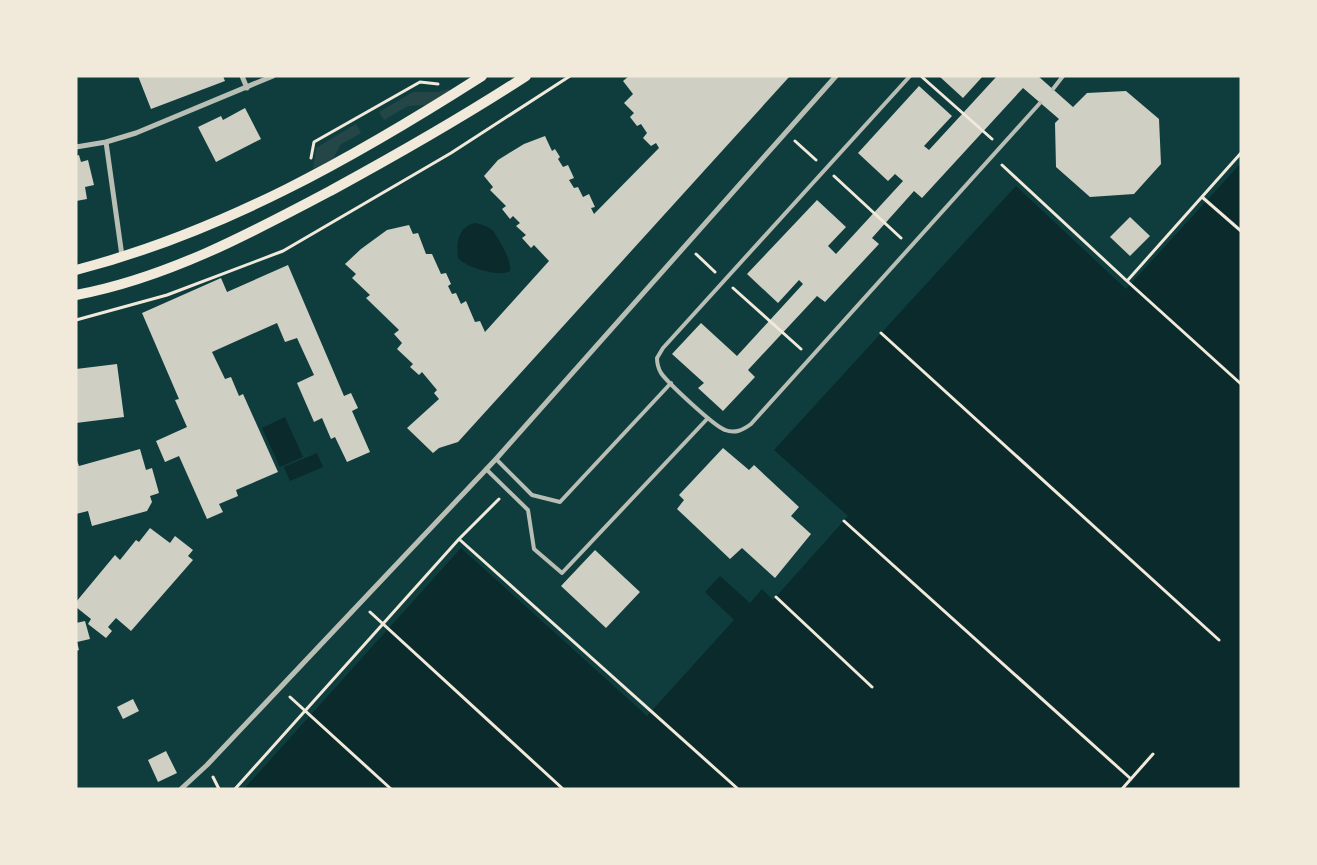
<svg xmlns="http://www.w3.org/2000/svg" width="1317" height="865" font-family="Rubik,sans-serif">
<style>
.green{fill:#244646}
.water{fill:#0a2a2b}
.building{fill:#cfcfc3}
.lines{fill:none;stroke-linecap:round;stroke-linejoin:round}
.path{stroke:#f1e9da;stroke-width:3}
.service{stroke:#b8beb3;stroke-width:4}
.minor{stroke:#b8beb3;stroke-width:5}
.secondary{stroke:#f1e9da;stroke-width:10}
</style>
<rect width="100%" height="100%" fill="#0f3d3e"/>
<path class="green" d="M448,89L451,91L429,105L408,106L384,120L379,112L413,92H438Z
M356,124L361,133L340,145L333,159L313,169L316,148Z"/>
<path class="water" d="M1241,163V789H244L461,548L647,716L734,620L705,592L720,576L750,603L762,589L773,600L848,516L774,450L1016,186L1126,289Z
M475,223C481,224 488,226 493,231C499,239 512,261 510,271C500,278 465,267 458,258C456,243 458,227 475,223Z
M285,417L303,457L280,467L262,428Z
M317,453L323,467L290,481L284,467Z"/>
<path class="building" d="M138,76H223L225,81L151,109Z
M629,76H790L458,442L439,448L433,453L407,428L439,399L434,393L437,390L422,372L419,375L410,367L413,364L397,349L402,343L394,334L399,330L366,298L370,295L352,278L356,274L345,264L361,249L387,230L409,225L413,234L418,233L426,254H432L441,274L446,273L451,284L448,286L452,294L456,293L461,304L466,301L475,322L480,321L485,332L549,261L534,245L531,248L522,238L526,235L516,226L520,223L513,216L510,219L502,209L506,206L490,190L493,187L484,176L498,160L524,144L545,136L552,151L555,149L560,157L558,159L563,167L568,165L574,178L569,180L574,188L578,187L583,197L589,194L595,207L591,208L594,214L659,148L656,143L651,146L643,138L647,133L641,124L637,126L630,117L634,113L624,103L633,94L623,81Z
M939,76H983L963,98Z
M997,76H1038L1073,107L1087,93L1126,91L1159,119L1161,164L1134,194L1090,197L1056,167L1055,123L1059,119L1023,88L922,198L914,191L872,238L879,244L825,302L817,296L748,370L755,377L723,411L698,388L704,383L672,354L701,323L737,356L803,284L799,280L778,303L747,274L817,200L846,227L828,246L836,254L903,181L895,174L888,181L858,153L919,86L952,116L924,146L929,150Z
M245,108L261,139L216,162L198,127L221,116L223,120Z
M79,155L81,162L88,160L94,185L85,187L87,199L76,201V156Z
M1130,217L1150,236L1130,256L1110,237Z
M288,265L344,396L351,393L358,408L352,411L370,452L347,462L335,437L331,439L322,418L314,422L297,383L314,375L297,338L285,342L277,323L212,352L225,379L231,377L239,396L243,394L278,472L236,490L238,496L219,504L223,512L207,519L179,456L165,462L156,441L187,427L175,400L179,399L142,313L221,278L227,292Z
M117,364L124,417L76,423V369Z
M723,448L749,470L754,465L799,507L791,516L811,534L775,578L742,548L730,559L677,509L684,500L679,495Z
M140,449L146,470L152,468L159,493L150,496L152,502L147,511L92,526L88,511L76,514V458L79,466Z
M150,528L170,543L175,536L193,550L188,556L193,560L131,631L116,618L108,627L112,631L106,638L88,624L91,619L76,607V602L115,555L120,560L136,540L139,542Z
M595,550L640,592L606,628L561,586Z
M85,621L90,639L77,642L79,650L76,651V623Z
M133,699L139,711L123,719L117,707Z
M166,751L177,773L158,782L148,760Z"/>
<g class="lines">
<path class="path" d="M922,77L992,139
M795,141L816,160
M311,158L314,142L420,82L438,84
M1002,165L1127,281L1241,153
M834,176L901,238
M1202,197L1241,231
M696,254L715,272
M1127,281L1241,384
M733,288L801,349
M76,320L167,295L283,251L451,153L570,76
M881,333L1219,640
M844,521L1131,779
M459,539L738,789
M776,597L872,687
M370,612L563,789
M290,697L391,789
M213,777L219,789
M235,789L459,539L499,499
M1122,789L1153,754"/>
<path class="service" d="M910,76L663,348L657,358C657,363 658,368 661,373C668,383 714,426 725,430C735,434 743,430 751,424L1040,103
M1053,89L1063,76
M496,459L532,495L560,502L671,383
M486,469L528,510L534,549L562,573L708,418"/>
<path class="minor" d="M242,76L247,88
M76,147L106,142
M122,256L106,142L136,133L273,76
M181,789L207,765L496,459L836,76"/>
<path class="secondary" d="M76,270C223,232 355,157 482,76
M76,295C167,278 251,233 332,190C398,154 463,117 526,76"/>
</g>
<rect width="1317" height="865" fill="none" stroke="#f1e9da" stroke-width="155"/>
</svg>
